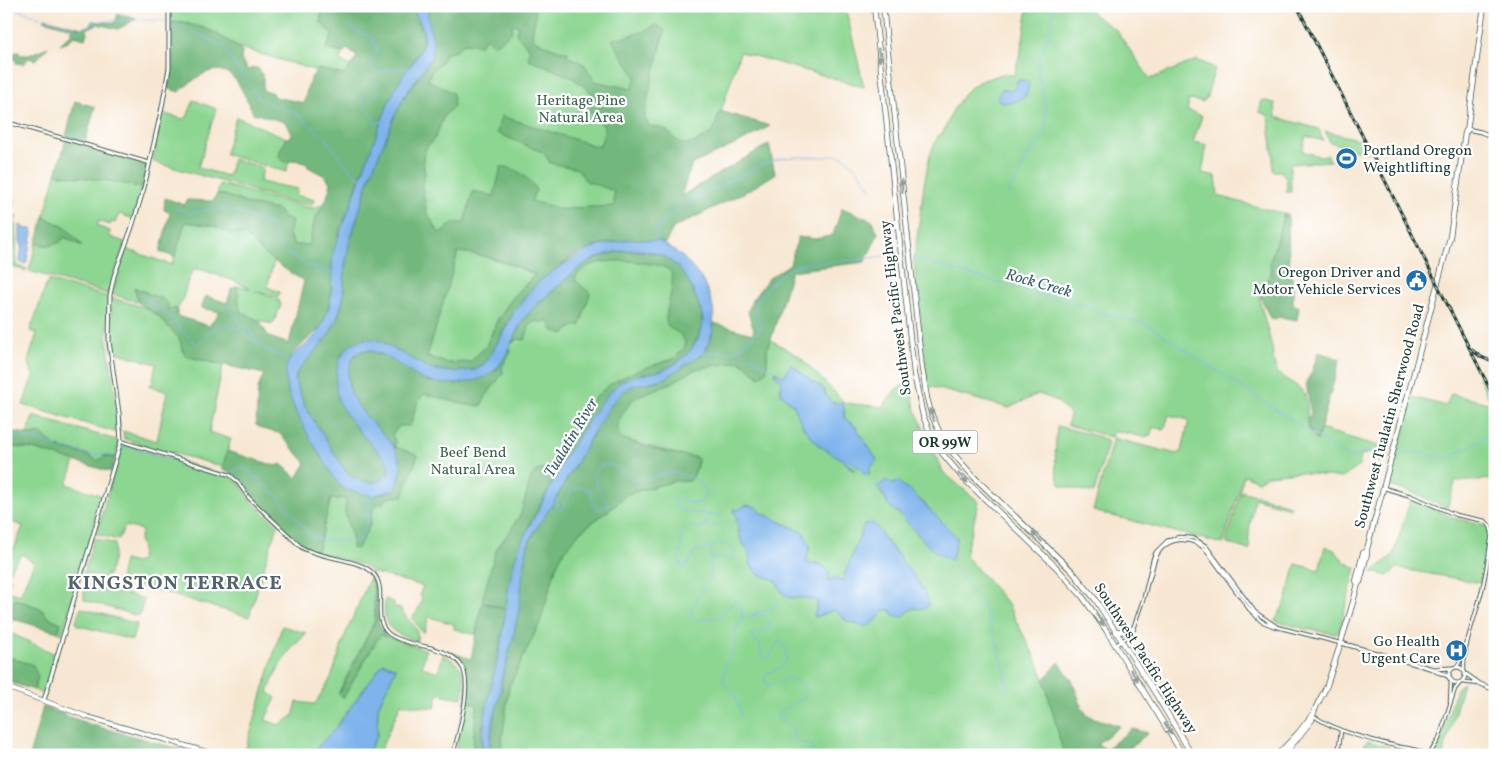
<svg xmlns="http://www.w3.org/2000/svg" width="1501" height="761" font-family="Vollkorn,serif">
<style>
.green{fill:#8dd692;stroke:#568a63;fill-rule:evenodd}
.forest{fill:#72b77c;stroke:#487a58;fill-rule:evenodd}
.water{fill:#7eb3ec;stroke:#4e7890}
.lines{fill:none;stroke-linecap:round;stroke-linejoin:round}
.stream{stroke:#7eb3ec;stroke-width:1}
.tertiary-casing{stroke:#3f564c;stroke-width:4.5}
.secondary-casing{stroke:#3f564c;stroke-width:5}
.primary-casing{stroke:#3f564c;stroke-width:5.5}
.trunk-casing{stroke:#3f564c;stroke-width:6}
.tertiary{stroke:#fff;stroke-width:2.5}
.secondary{stroke:#fff;stroke-width:3}
.primary{stroke:#fff;stroke-width:4}
.trunk{stroke:#fff;stroke-width:4.5}
.rail-casing{stroke:#1f3d34;stroke-width:3}
.rail{stroke:#fff;stroke-width:1;stroke-dasharray:4;stroke-linecap:butt}
.oneway{fill:#8f9e9a}
.labels{text-anchor:middle;stroke-width:4.5;stroke-linejoin:round;paint-order:stroke}
.shield{fill:#fff;stroke:#627771;stroke-width:1}
.shield-label{font-size:14px;font-weight:bold;fill:#1f3d34}
.park-label{font-size:15px;fill:#3a634c;stroke:#fff}
.poi-label{font-size:15px;fill:#1f3d34;stroke:#fff;text-anchor:end}
.street-label{font-size:15px;fill:#1f3d34;stroke:#fff}
.water-label{font-size:16px;font-style:italic;fill:#3c606b;stroke:#fff}
.district-label{font-size:20px;font-weight:bold;letter-spacing:1px;fill:#54636e;stroke:#fff}
</style>
<rect width="100%" height="100%" fill="#fff"/>
<filter id="ink" filterUnits="userSpaceOnUse"><feTurbulence type="fractalNoise" baseFrequency=".02" numOctaves="2"/><feDisplacementMap in="SourceGraphic" scale="10" xChannelSelector="R" yChannelSelector="G"/><feConvolveMatrix kernelMatrix="1 2 1 2 8 2 1 2 1" color-interpolation-filters="sRGB"/></filter>
<filter id="wash" filterUnits="userSpaceOnUse"><feTurbulence type="fractalNoise" baseFrequency=".0096" numOctaves="4" result="noise"/><feDisplacementMap in="SourceGraphic" scale="20" xChannelSelector="R" yChannelSelector="G"/><feGaussianBlur stdDeviation="1.12" result="paint"/><feColorMatrix in="noise" values="0 0 0 0 0 0 0 0 0 0 0 0 0 0 0 0 0 1.4 0 .05"/><feComposite in="paint" operator="in"/></filter>
<g filter="url(#wash)">
<rect width="100%" height="100%" fill="#f7e7d2"/>
<path class="green" d="M170,6H322L321,23L333,34L326,49L343,53L339,61L352,66L344,75L319,69L317,71L237,47L226,39L187,23L171,22Z
M426,6H845L864,87L740,52L715,131L682,150L609,224L495,192L494,197L458,251C486,255 510,264 535,275L517,292L498,319L486,346L470,362L447,363L427,357L458,251L354,221L408,95Z
M1028,6H1077L1078,9L1089,6L1094,15L1116,30L1150,79L1197,60L1215,68L1206,99L1202,102L1189,100L1187,110L1202,116L1193,142L1207,145L1202,173L1216,176L1218,196L1284,214L1270,263C1273,275 1270,273 1266,282C1263,287 1262,293 1261,298H1259C1263,314 1268,331 1272,347C1273,354 1273,363 1276,369C1282,382 1302,383 1306,398C1310,412 1302,431 1317,441L1320,429L1389,449L1386,462H1379L1370,452L1360,457V466L1342,478L1298,472L1268,475L1258,481L1244,475L1223,544L1093,511L1113,438L1177,454L1182,451L1189,420L1169,415L1164,430L1153,427L1151,435L1143,437L1117,431L1111,437L1067,425L1070,416C1060,401 1054,399 1038,394L1009,408L928,386L914,261L924,185L930,154L938,136L943,133L952,112L965,92L978,82L1002,74L1014,75L1022,46Z
M194,100L216,109L198,168L228,176L233,159L263,168L260,182L298,189L296,195L315,200L311,205L293,202L154,162L153,159L162,113L183,119L187,117Z
M1262,100L1275,103L1276,117L1319,129L1323,141L1306,136L1302,151L1319,156L1328,155L1330,161L1290,164L1291,192H1287L1286,178L1281,171H1273V155L1268,115L1259,112Z
M236,117L287,138L280,151L285,162L289,161L286,172L225,154Z
M1325,131L1361,140L1367,153L1330,142Z
M56,174L117,182L142,188L134,219L119,214L115,223L112,222L110,225L99,221L97,226L110,231V237L125,242L108,294L29,271L36,244L51,246L64,237L82,246L66,228L44,217Z
M220,184L301,206L314,208L324,204L315,219L310,245H294L278,210L248,204L225,195L217,194Z
M13,198L15,199L11,212L17,217L15,221L17,265L27,269L26,271L6,265V211L9,212Z
M185,222L215,226L231,234H244C253,244 264,251 274,261L267,287L280,292L278,297L255,291L279,300L281,305L273,324L259,321L240,311L237,286L251,289L235,281L199,269L194,270C184,280 187,298 177,309H167L156,297L134,287L139,303L112,294L126,249L172,265Z
M667,252L704,341L615,394L508,583L507,610L482,603L476,635L454,629V624L429,617L424,632H422L412,618L417,612L422,600L420,594L423,586L375,573L362,565L317,552L331,498L422,373L474,379L574,261Z
M48,280L108,297L107,339L119,423L120,432L118,433L23,405L33,375L28,361L37,333L30,331Z
M112,298L146,308L158,316L180,338L185,356L223,365L209,432L231,439L223,467L124,439L123,431L157,441L167,392L148,385H152L156,364L112,351L110,333Z
M771,340L799,356L845,403L883,407L896,389L910,382L915,409L943,472L979,502L965,555L1007,603L1039,665L1048,692L1064,755H500L509,687L540,622L556,567L564,551L581,531L617,504L627,494L675,481H689C694,475 697,468 698,460L696,457L680,455L620,438L618,432V421L631,401L640,395L671,383L696,369L740,361L760,377L767,370V348ZM791,364L810,380L824,389C827,400 835,404 844,409V418L855,426L872,453L873,462L867,475L850,459V463L855,470L851,469L843,460L833,453L818,445L803,427L794,406L781,394V381L776,375L779,373L782,376H784ZM898,482L925,504L939,520L935,551L899,512L888,506L886,499L879,490L882,484H893ZM756,507L762,513L804,533L810,547L806,560L809,563H818L826,568L827,580L834,579L842,581L848,566L882,536L898,555L917,609L913,608L909,610H884L875,622L847,621L834,610L815,617L814,616L818,602L806,598H790L782,592L775,580L758,574L751,566L749,554L740,538L736,514L737,510Z
M1481,374L1495,402V477L1479,481H1459L1456,480L1447,508L1411,492L1389,486L1412,397L1446,406L1451,394L1488,403L1490,401L1479,377Z
M33,416L120,441L115,458L105,456L98,461L85,454L56,447L49,441L27,434Z
M1057,426L1100,437L1106,440L1108,443L1094,493L1062,486C1052,477 1056,439 1057,426Z
M126,445L229,476L239,484L250,500L278,526L268,554L249,617L120,580L124,560L135,563L140,561C142,553 143,547 139,540L142,530L125,526L118,540L96,534L122,446Z
M6,446L33,449L75,461L67,484L103,496L62,634L58,632L61,623L49,618L40,608L15,600L9,618H6V547L14,549L23,526L6,520ZM22,554L34,563L20,595L7,591L11,578L8,577L12,566Z
M1241,491L1290,505V508L1254,498C1253,509 1246,540 1250,547L1249,550L1226,543Z
M1411,499L1453,518L1482,524L1488,528L1489,535L1481,583L1397,568L1388,576L1372,572L1393,555Z
M94,538L115,544C114,556 113,566 107,577L106,573L104,578L84,573Z
M1325,546L1334,550L1345,562L1356,568L1339,631L1335,634L1306,629L1275,621L1286,601L1296,564L1319,570Z
M369,580L373,582L375,621L339,692L343,698L380,634L426,650L422,667L438,672L443,655C464,664 467,676 462,698L438,694L435,708L401,704L378,755H366L377,736L378,707L396,668L384,663L334,730L319,745L316,755H244L282,626L306,633C301,641 293,645 288,653C279,665 273,679 268,692L276,698L265,720L279,725L293,716L297,702L315,704L331,678L346,633Z
M87,583L144,599L140,614L138,616L84,600V593Z
M385,599L394,602V607L401,609C406,621 421,626 417,641C391,632 382,629 385,599Z
M81,608L137,624L132,640L77,625L76,621Z
M6,631L57,655L44,692L42,693L34,690L38,677L13,658H6Z
M1463,683L1443,755H1431L1443,734L1456,689Z
M465,701L477,704L472,755H455Z
M1367,741L1390,747L1392,750L1389,755L1365,754V743Z"/>
<path class="forest" d="M322,6H351L359,14L363,9L378,13L381,6H412L423,31L422,47L404,75L388,103L375,142L359,178L350,208L340,229L332,264L331,294L327,313L320,328L291,355L287,388L295,410L343,488L373,496L385,493L395,447C377,429 346,404 348,376C348,369 351,363 353,357L365,350L389,357L418,377L428,381L455,384L462,383L497,370L510,348L511,352L502,367L503,373L486,396L481,406L467,405L424,394L418,401L410,426H399L392,435L395,441V447L418,455L403,496L387,498L385,502C368,506 374,515 369,527C365,534 361,543 357,549L352,548V537L345,512L346,500L339,498L338,500L331,499L317,552L303,546L250,496L235,476L222,469L227,451L276,466L281,464L297,478L306,463L279,433L262,429L256,425L258,388L264,374L185,356L179,338L158,316L139,303L134,287L156,297L162,298L169,305L167,309H177V316L209,326L220,312L201,308L206,296L227,303L231,290L237,286L240,311L259,321L269,337L289,344L304,281C282,268 261,253 244,234H231L215,226L185,222L175,257L160,252L170,213L164,210L165,198L185,205L187,200L213,201L217,194L225,195L248,204L278,210L283,218L292,220L289,236L294,245H309L315,219L326,200L331,184L325,176L308,167L307,164L296,160L285,162L279,158L280,151L287,138H290L291,131L285,122L253,113C250,105 247,100 243,92C225,56 203,71 179,92L167,88L171,67V22C203,24 217,32 242,51L241,60L249,71L252,68H258L263,76V91L271,92L275,97L304,103C307,91 308,78 318,69L344,75L357,57L347,49L343,53L326,49L333,34L321,23Z
M428,6H533C540,18 529,27 534,40L558,50L568,52V56L584,64L595,81L632,89L636,77L612,40C616,37 619,39 624,37C636,35 646,31 656,24L665,31L651,84L645,114V119L650,126C655,128 661,127 666,130C671,133 674,140 680,143C690,147 706,138 713,132L720,111L770,126L741,142L692,164L681,196L769,144L775,174L751,189L673,228L665,244L660,241C641,242 621,239 603,244C564,254 522,295 504,329C496,343 492,362 476,369C470,372 464,372 457,372C429,373 408,357 385,343L342,353C337,373 335,389 343,409L386,460L389,466L388,475C375,486 358,484 347,472C342,468 340,460 335,455L305,407L295,381L297,372L327,338L340,312L344,295L345,266L350,241L370,176L396,113L405,96L425,69ZM513,24L517,25L518,27L516,34L530,49L528,55L529,59L573,78L591,92L596,102L595,104L583,96V105L604,126V134L599,147L501,116L497,133L544,153L550,163L578,169L586,181L614,191V206L570,208L566,210L531,201L536,190C531,178 514,166 501,167L494,196L473,191L464,223H452L445,231L439,233L427,213L422,186L425,175L423,158L426,148L435,138L444,116L454,106L453,93L428,80C432,67 435,70 441,62C443,59 444,56 446,53L456,51L462,44L466,43L481,45L484,39L486,38L494,45L511,33ZM458,252C484,255 512,262 535,275L517,292L498,319L486,346L470,362L447,363L427,357Z
M118,14L136,19L118,29L98,24L88,28L85,39L74,36L64,44H60L71,34V28L44,20L45,18L82,28L91,25L92,21L115,23Z
M48,47L36,60L28,58L24,64L16,63V59L6,60V53L19,52V55H29Z
M75,101L95,107L85,142L66,136Z
M66,140L148,165L142,188L117,182L56,174Z
M842,208L873,221L878,234L865,262L791,271L771,340L767,348V370L760,377L740,361L696,369L671,383L640,395L631,401L618,421V432L620,438C644,447 670,454 696,457L698,460L694,475L689,481H675L627,494L617,504L581,531L564,551L556,567L540,622L509,687L500,755H488L493,722L501,690V682L513,639L519,609L522,576L528,545L534,532L554,502L605,413C612,402 620,392 632,386C640,382 650,384 658,381C672,376 680,367 691,360C695,357 701,357 704,352C710,345 713,333 714,323L752,334L754,330L748,312L752,300L768,279L790,264L798,237L816,239L833,235Z
M1284,214H1287L1288,219L1289,260L1293,286V304L1299,307L1297,320L1278,317L1276,319L1270,318L1261,298L1264,285L1271,276L1272,270L1270,263Z
M44,217L66,228L83,246L65,237C58,247 48,245 36,244Z
M625,251H639L659,254L669,259L680,269L688,280L698,303L702,315V326L692,349L684,358L662,371L651,374H640L618,384L560,465L553,482L530,523L512,569L502,636L482,731V755H472L477,704L465,701C468,679 470,667 450,652L471,659L482,603L504,609L482,601L493,560L497,548L510,531L521,513L531,478L536,471L547,468L558,457L589,404L607,386L633,372L675,358L685,347C686,328 666,334 666,319C666,306 678,279 669,270C664,266 656,265 650,264C629,260 589,256 575,278L577,282L590,293L580,326H574L564,334L554,331L547,320L542,323L536,321L530,324L525,340L517,339L512,344L521,324L532,309L582,266L601,256Z
M1318,352L1340,359L1317,441L1309,429L1307,419L1311,414L1306,382L1312,372Z
M6,430L31,435L40,433L56,447L85,454L98,461L104,456L115,458L111,472L33,449L6,446Z
M370,572C381,587 376,602 378,619C379,627 384,631 387,637L380,635L343,698L339,693L375,621L373,582L369,580Z
M15,599L40,608L49,618L61,623L58,632L9,618Z
M6,658H12L33,665L38,677L34,690L6,681Z
M1059,662L1073,682L1082,708L1088,716L1120,726L1097,744L1106,749L1132,729L1148,733L1122,755H1064L1044,680Z
M43,707L92,725L202,755H31L30,753Z"/>
<path class="water" d="M412,6H428V18L433,41L431,58L405,95L396,113L370,176L350,241L345,266L343,300L337,319L327,338L297,372L295,381L305,407L347,473C360,483 375,487 388,475L389,466L386,460C371,444 355,428 343,410C327,383 337,331 378,340L430,369L452,372L475,370L482,366L489,358L513,314L529,292L541,280L559,267L594,247L631,239L660,241L683,257L701,278L709,294L714,312L713,330L705,352L664,379L632,386L623,392L613,402L592,435L554,502L534,532L528,545L524,562L519,609L513,639L501,682V690L493,722L488,755H482C482,719 492,684 500,649C505,623 506,596 512,570C519,540 536,515 550,488C554,481 556,474 559,467C562,460 567,455 571,448C586,425 598,403 618,384C628,375 642,375 655,372C677,367 696,350 702,328C705,317 699,306 695,295C689,281 681,268 668,259C643,242 600,251 578,269C561,284 542,298 527,315C502,346 513,377 461,383C449,385 432,383 421,379C405,372 362,329 351,363C348,371 347,378 349,386C356,425 424,447 393,490L373,496L364,494L343,489L335,479C320,453 281,399 286,370C288,354 299,352 309,342C317,335 323,323 327,313C335,293 329,271 334,250C339,233 346,220 351,204C363,171 375,137 388,104C392,94 398,83 404,74C413,62 427,47 423,31C421,22 415,15 412,6Z
M1017,80L1027,81L1029,84L1026,96C1017,102 1009,105 999,101L997,97L1002,89L1010,91L1015,88Z
M20,225L26,229H32L33,233L26,264L21,263L20,261L22,246L20,241Z
M791,364L810,380L824,389L826,396L833,403H842L844,409V418L855,426L877,460L870,468L869,474L867,476L851,460L850,463L854,471L843,460L818,445L803,427L794,406L781,394V381L775,374L776,371L782,376H784Z
M887,480L893,484L898,481L903,486L910,490L957,537L952,560C924,552 912,520 888,506L886,499L877,487Z
M745,505L756,507L762,513L804,533L810,547L806,561L809,563C819,563 825,566 830,572L828,580L835,578L842,581L864,525L868,523L874,524L882,534V536L896,554H899V557C911,573 924,586 929,605L924,609L913,608L902,617L893,615L891,610H884L875,622L865,627L847,621L834,610L815,617L814,616L818,602L806,598H790L782,592L775,580L758,574L751,566L749,554L740,538L736,515L733,512L734,509L739,510Z
M383,663L396,668L378,707L377,736L366,755H316L319,745L334,730Z"/>
<g class="lines">
<path class="stream" d="M337,6L340,12
M6,7L12,8
M16,9L41,17
M44,18C56,22 68,25 78,32C99,16 133,21 158,20L166,22
M172,24L202,35L224,48L248,86
M350,25L354,30L373,38L374,45L378,49L371,65L374,71L382,73V71L386,72L387,69L396,70L398,68L402,70L408,69
M376,85L379,82
M251,89L259,98
M363,96V107C370,108 375,116 375,123L382,122
M263,101L295,113L322,135
M325,137L342,161L358,177H361
M1006,198L1031,151L1042,139L1045,133L1046,109L1038,70L1039,58L1050,33L1054,6
M175,208L190,213L212,209H228L271,225L277,242L290,256L295,257L307,266L324,269L328,272L332,273
M654,241C656,235 657,229 661,223C674,209 759,163 779,159C794,156 810,157 825,157C830,157 835,154 840,156C851,159 865,179 871,189
M911,258L1148,325L1346,456L1351,458L1372,450L1387,455
M141,295L169,316L180,328L198,345L211,330L224,325L240,329L254,341L263,345L268,351L275,353L288,363
M228,308L242,325L249,329L256,341
M738,348L747,355
M705,352C713,351 726,353 733,351C737,349 759,333 760,329C762,321 755,315 756,306C759,292 786,268 800,264L859,260L895,254L908,257
M749,356L773,370
M6,433L92,455L107,454L115,457
M1399,456L1416,452L1432,456L1450,457L1495,433
M119,458L123,448L127,446L226,476
M228,472L242,468L249,471L278,497L311,536L324,540L359,542L366,528L370,500L373,495
M874,478L880,485
M695,479L705,488L706,493L701,503L692,504L679,497L675,499L674,505L688,514L701,512L708,515L709,520L702,528L690,525L683,530L679,560L683,569L687,563V566L695,551C707,549 733,534 735,556L732,560C723,561 719,555 711,558L710,579L692,606L691,617L695,620L717,618L736,600H738L744,618L760,614L769,621L770,626L766,631L753,633L752,638L760,645L761,655L765,658H769L777,643L780,642L784,645C790,664 784,667 767,673L764,678L765,683L771,686L789,677L802,684L806,692L804,698L779,712L778,719L793,727V738L796,742L812,745V755
M874,488L877,482
M556,498L558,509L561,510L572,489L582,487L590,490C593,500 592,515 607,507L608,504C603,495 586,476 599,467C604,464 609,464 614,466C628,472 624,481 645,480C648,480 652,478 655,476C667,472 681,472 693,478
M708,515L722,516
M732,523L738,522
M706,525L714,527L720,525
M710,548L711,557
M946,558L952,565
M954,567L986,612L1003,662L1008,692
M752,616L757,612L771,610L785,594
M742,716L735,696L723,682L724,673L727,661L735,647L736,631L742,614"/>
</g>
</g>
<g filter="url(#ink)">
<g class="lines">
<defs>
<path id="tertiary" d="M6,122L150,163
M121,441L230,475L237,481L249,498L301,547C320,559 358,558 373,573C389,590 370,618 389,634C400,642 419,645 432,648C444,652 454,655 461,665C474,683 458,734 453,755
M1384,488L1411,496L1456,515L1485,521L1490,526L1492,533C1489,553 1486,575 1481,594C1475,618 1463,646 1464,670
M1147,584C1152,576 1152,565 1156,557C1166,536 1192,535 1207,551L1249,609L1261,621L1273,626L1340,643
M1116,645L1126,638L1134,626L1144,597L1153,559L1156,552L1167,541L1179,537L1193,538L1206,546L1255,612L1276,626
M1457,667C1463,658 1462,648 1468,639
M1450,702L1451,681
M1312,715C1337,732 1367,739 1396,746C1407,749 1415,747 1425,755
M1338,755L1341,731
M1429,755L1439,739L1455,689L1460,683"/>
<path id="secondary" d="M1467,129L1481,132L1495,138
M1341,643L1433,669C1438,675 1445,671 1450,679
M1449 675a8 8 0 1 1 16 0a8 8 0 1 1-16 0Z
M1433,669L1452,668
M1466,674L1480,684L1495,690
M1463,682L1480,684
M44,700L121,441L119,413L109,341L110,295L114,276L131,230L144,188L162,107L169,68V6"/>
<path id="primary" d="M6,687L88,717L217,755"/>
<path id="trunk" d="M874,6L914,374L923,416L933,439L942,453L963,478L1055,566L1082,596L1106,630L1183,755
M883,6L922,369L927,398L931,413L941,436L950,450L974,477L1072,571L1095,599L1157,696L1192,755
M1467,131L1484,6
M1358,584L1356,581L1363,553L1367,549
M1117,631L1125,632L1133,629
M1277,755L1298,733L1312,715
M1284,755L1312,720C1313,708 1323,696 1327,685C1338,652 1349,618 1358,584L1360,582L1367,554V549L1450,237L1465,133L1467,129"/>
</defs>
<use href="#tertiary" class="tertiary-casing"/>
<use href="#secondary" class="secondary-casing"/>
<use href="#primary" class="primary-casing"/>
<use href="#trunk" class="trunk-casing"/>
<use href="#tertiary" class="tertiary"/>
<use href="#secondary" class="secondary"/>
<use href="#primary" class="primary"/>
<use href="#trunk" class="trunk"/>
<defs>
<path id="rail" d="M1297,6L1495,399
M1472,350L1481,357L1495,363"/>
</defs>
<use href="#rail" class="rail-casing"/>
<use href="#rail" class="rail"/>
</g>
<defs><path id="oneway-solid" d="M-6-.8H1V-3.2L6.5 0L1 3.2V.8H-6Z" transform="scale(1.25)"/></defs>
<g class="oneway">
<use href="#oneway-solid" transform="translate(879 55) rotate(84)"/>
<use href="#oneway-solid" transform="translate(902 186) rotate(-95)"/>
<use href="#oneway-solid" transform="translate(932 415) rotate(-111)"/>
<use href="#oneway-solid" transform="translate(963 478) rotate(45)"/>
<use href="#oneway-solid" transform="translate(1037 537) rotate(-136)"/>
<use href="#oneway-solid" transform="translate(1100 620) rotate(56)"/>
<use href="#oneway-solid" transform="translate(1134 675) rotate(58)"/>
<use href="#oneway-solid" transform="translate(1168 729) rotate(58)"/>
</g>
</g>
<defs>
<symbol id="stadium-disc" viewBox="-11 -11 22 22"><circle r="9.5" fill="#1f6fb2" stroke="#fff"/><path d="M0-5a6.5 5 0 1 0 0 10a6.5 5 0 1 0 0-10ZM-3.5-1.8h7v3.6h-7Z" fill="#fff"/></symbol>
<symbol id="civic-disc" viewBox="-11 -11 22 22"><circle r="9.5" fill="#1f6fb2" stroke="#fff"/><path d="M-.6-6.5H3V-4.5H.6V-3L4-1V1h2V6H-6V1h2V-1L-.6-3ZM-1.2 2.5V6h2.4V2.5Z" fill="#fff"/></symbol>
<symbol id="hospital-disc" viewBox="-11 -11 22 22"><circle r="9.5" fill="#1f6fb2" stroke="#fff"/><path d="M-5-5h3v3.5h4V-5h3V5h-3V1.5h-4V5h-3Z" fill="#fff"/></symbol>
</defs>
<g fill-rule="evenodd">
<use href="#stadium-disc" x="1334" y="146" width="25" height="25"/>
<use href="#civic-disc" x="1404" y="268" width="25" height="25"/>
<use href="#hospital-disc" x="1444" y="638" width="25" height="25"/>
</g>
<g class="labels">
<rect class="shield" x="912.5" y="430.5" width="65" height="23" rx="4"/>
<g class="shield-label">
<text x="945" y="447">OR 99W</text>
</g>
<g class="park-label">
<text x="581" y="105">Heritage Pine<tspan x="581" dy="17">Natural Area</tspan></text>
<text x="473" y="457">Beef Bend<tspan x="473" dy="17">Natural Area</tspan></text>
</g>
<g class="poi-label">
<text x="1363" y="155" text-anchor="start">Portland Oregon<tspan x="1363" dy="17">Weightlifting</tspan></text>
<text x="1401" y="277">Oregon Driver and<tspan x="1401" dy="17">Motor Vehicle Services</tspan></text>
<text x="1440" y="646">Go Health<tspan x="1440" dy="17">Urgent Care</tspan></text>
</g>
<g class="street-label">
<text transform="translate(895 308) rotate(-97)" y="5">Southwest Pacific Highway</text>
<text transform="translate(1389 416) rotate(-75)" y="5">Southwest Tualatin Sherwood Road</text>
<text transform="translate(1146 658) rotate(57)" y="5">Southwest Pacific Highway</text>
</g>
<g class="water-label">
<text transform="translate(1039 282) rotate(16)" y="6">Rock Creek</text>
<text transform="translate(570 437) rotate(-59)" y="6">Tualatin River</text>
</g>
<g class="district-label">
<text x="175" y="589">KINGSTON TERRACE</text>
</g>
</g>
<rect width="1501" height="761" fill="none" stroke="#fff" stroke-width="25"/>
</svg>
